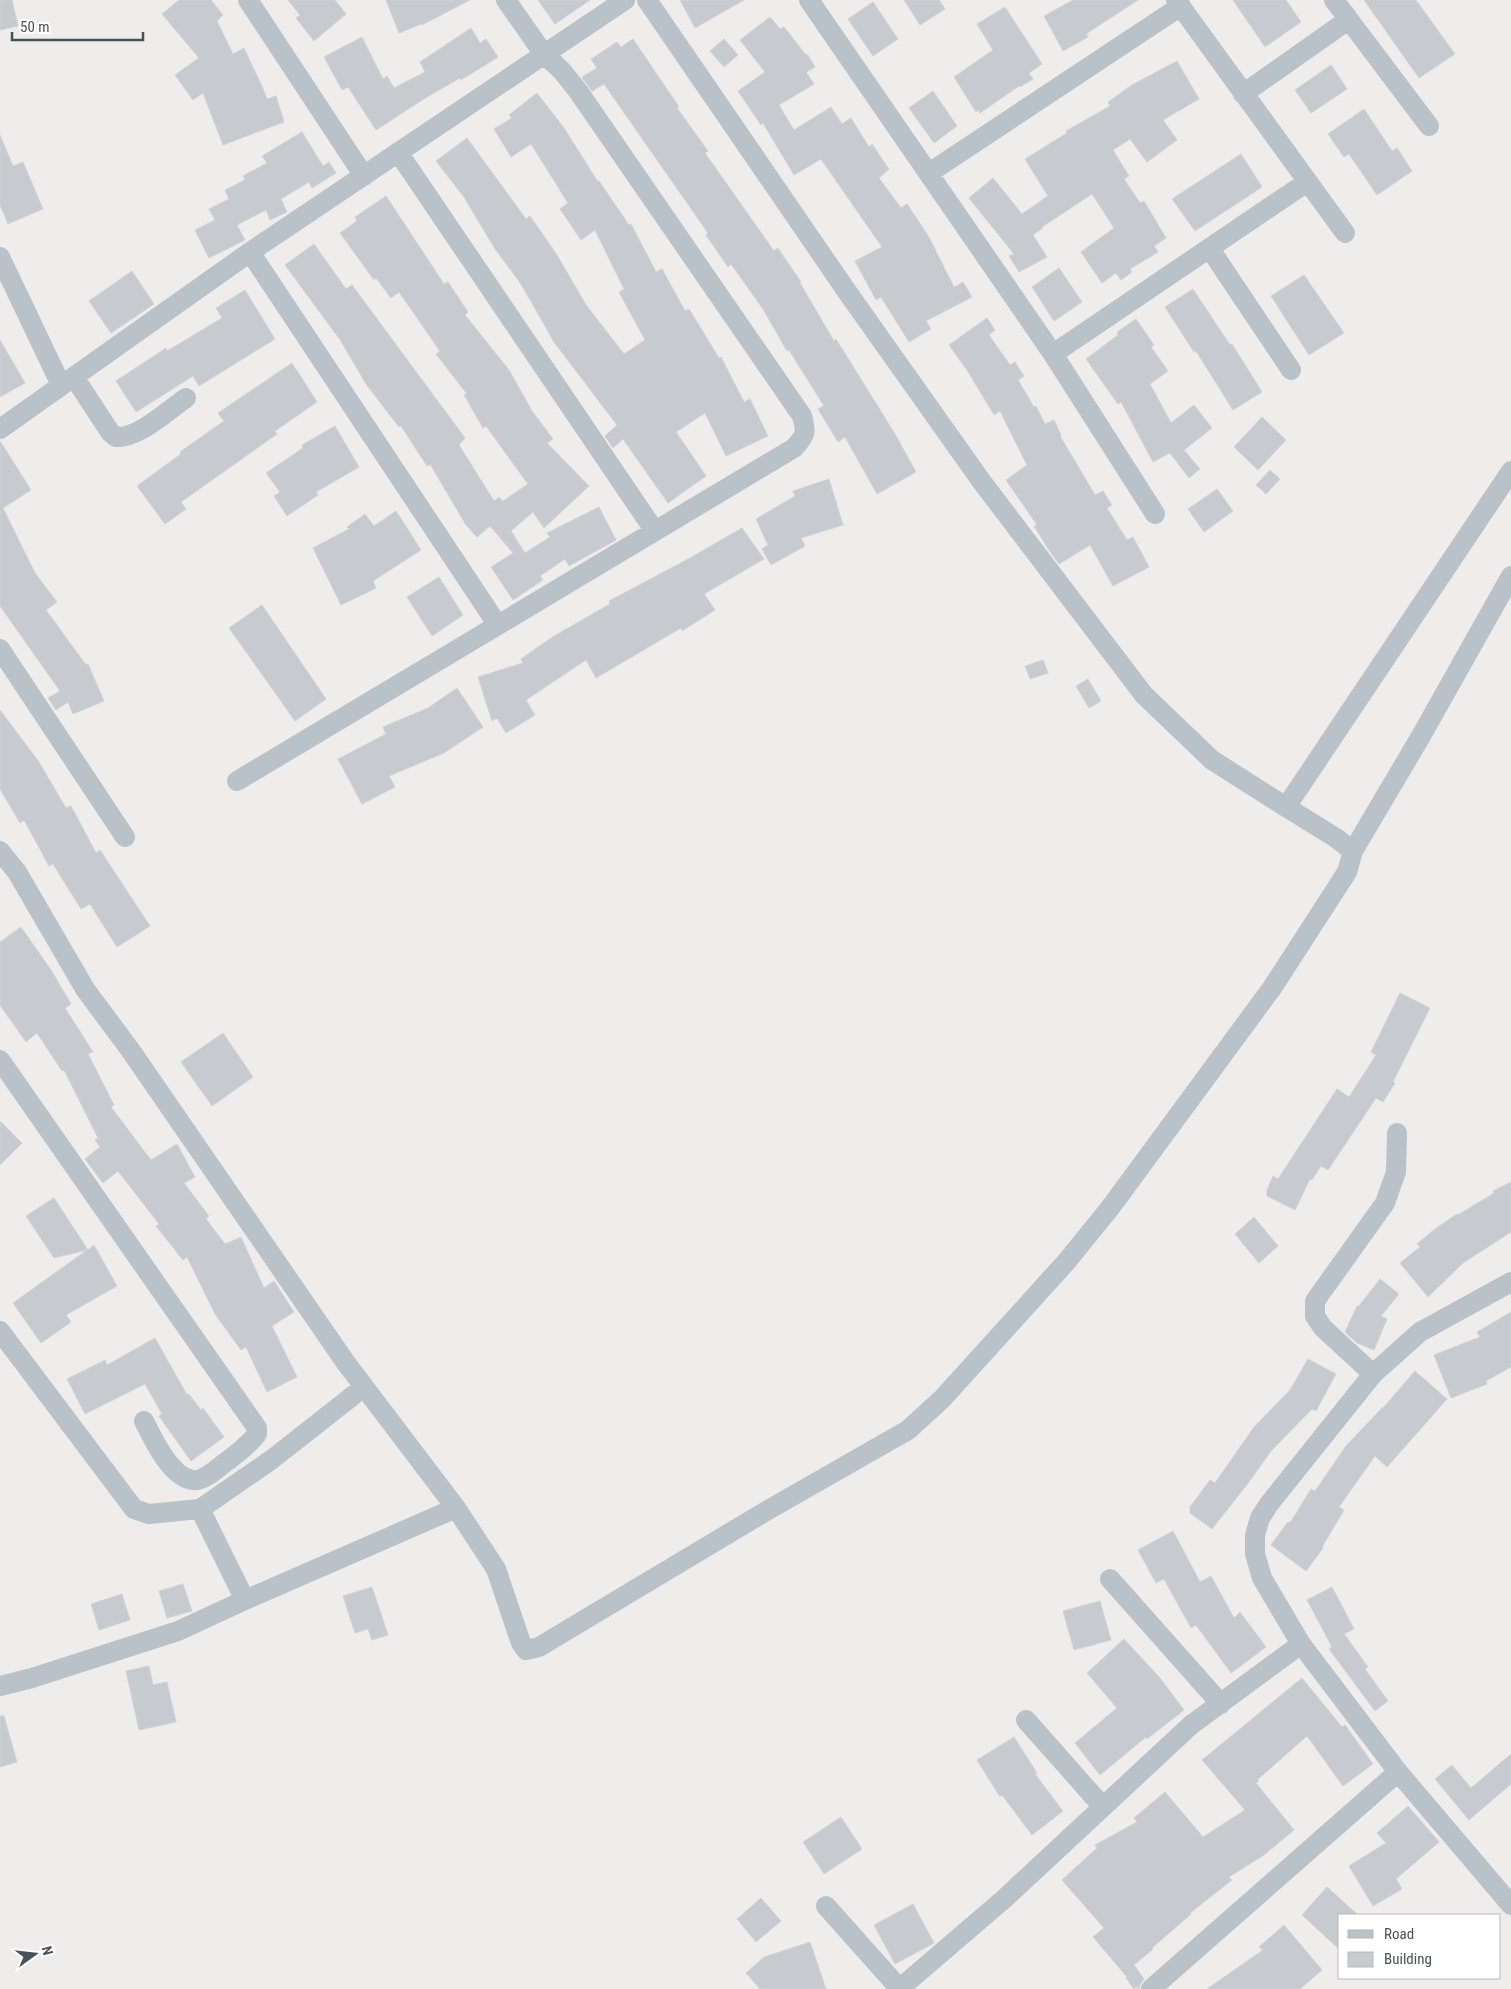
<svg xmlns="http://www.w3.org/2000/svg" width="1511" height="1989" font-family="'Roboto Condensed',sans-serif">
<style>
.building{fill:#c7cacf;stroke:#d0d3d8}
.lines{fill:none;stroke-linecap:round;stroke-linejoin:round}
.minor{stroke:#b8c2c8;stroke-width:20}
</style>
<rect width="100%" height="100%" fill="#efecec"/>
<path class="building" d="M0,0H12L18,26L0,30Z
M179,0H211L223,15L217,21L233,54L244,48L261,84L267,99L276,96L284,122L223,145L203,93L193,100L175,75L199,58L162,14Z
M288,0H335L346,14L314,41L296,18L300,15Z
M386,0H470L422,25L421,24L399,33Z
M538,0H590L555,24Z
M680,0H744L695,28Z
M904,0H939L945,9L920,25Z
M1073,0H1138L1086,34L1088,37L1063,51L1044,16Z
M1233,0H1286L1301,22L1265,47Z
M1364,0H1416L1455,54L1419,78Z
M873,2L898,39L873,56L848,19Z
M1005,7L1042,64L1029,73L1033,79L1020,87L1019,86L980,113L978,110L976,112L954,77L993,50L977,24Z
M770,17L780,29L784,27L806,55L807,54L815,67L806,72L814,84L779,105L794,130L831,107L842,124L851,118L869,147L872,144L889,169L879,178L901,208L907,204L929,237L954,287L963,282L972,297L926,321L931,329L909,342L881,297L876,300L855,261L882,247L821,159L794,175L763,123L761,125L738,91L765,72L740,40Z
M471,28L480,43L486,39L498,57L461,80L460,78L427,97L376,130L348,87L342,90L324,57L362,37L383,79L387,76L394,88L425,72L420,62Z
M633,39L679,107L677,108L708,151L705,153L774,251L778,248L801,282L800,283L834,341L836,339L895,434L916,472L877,494L845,437L838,442L818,409L824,406L789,350L787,351L763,309L731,264L728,267L706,235L708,233L604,84L592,91L583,79L582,77L597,68L591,59L617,42L621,47Z
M724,39L738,55L724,67L710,51Z
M1177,61L1199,99L1163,120L1177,140L1147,162L1130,139L1113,150L1129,176L1124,179L1140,203L1144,201L1166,238L1154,246L1158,252L1130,269L1132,272L1121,280L1116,273L1102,283L1081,252L1114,228L1092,194L1042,227L1043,228L1033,235L1047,257L1019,272L1009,256L1014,254L969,198L993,178L1022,214L1048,196L1025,159L1067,133L1066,131L1110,106L1108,102L1132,85Z
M1331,65L1347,89L1311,113L1295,90Z
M933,91L957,126L934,143L909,108Z
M537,93L564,128L598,182L599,181L629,225L631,224L656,272L662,269L685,311L689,309L719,358L721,357L744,402L750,399L768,436L726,456L705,413L676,432L706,476L668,503L623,439L613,448L605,436L617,425L554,342L521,284L495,249L464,197L436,161L467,138L526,219L530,216L557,255L586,305L624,354L645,340L619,292L624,289L595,230L581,240L560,209L568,203L531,144L511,157L494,129L512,118L509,115Z
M1364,109L1392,151L1397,148L1412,171L1377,195L1349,154L1344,157L1328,134Z
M302,132L323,166L329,162L336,173L312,188L309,182L281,199L287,212L270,220L266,210L237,225L245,240L209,258L195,230L215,220L209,209L229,199L225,190L245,180L243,176L267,163L262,156Z
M0,135L13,166L23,162L43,209L8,224L0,205Z
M1241,154L1262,187L1195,231L1172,199Z
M386,196L444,284L448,282L468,312L465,315L509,370L532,411L553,439L547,443L589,486L544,528L533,512L511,531L525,553L550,537L547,533L599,507L616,540L569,566L565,559L540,576L543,580L513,600L491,567L513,553L490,526L477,537L466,525L430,464L427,466L401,426L399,427L366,384L341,341L285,265L314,244L346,289L352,285L465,438L459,445L494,501L499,497L503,501L528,484L486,426L483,428L464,395L467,394L436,354L440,351L399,292L391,298L376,278L374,280L340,233L357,221L355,217Z
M1059,268L1082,302L1054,321L1032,287Z
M132,271L154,304L111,333L89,301Z
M1304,275L1344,333L1309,355L1271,296Z
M1193,289L1230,345L1232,344L1262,392L1233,410L1196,351L1194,352L1165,307Z
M245,290L275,339L199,386L193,376L136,412L116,381L166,348L167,351L222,318L216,308Z
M987,318L995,330L989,335L1010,365L1015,362L1024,376L1018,380L1034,407L1036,406L1045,424L1054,420L1061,435L1060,436L1095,495L1103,491L1112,505L1107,508L1127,540L1133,537L1149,567L1113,586L1090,545L1059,564L1049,550L1034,526L1037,525L1006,480L1027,465L1000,411L994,415L967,370L949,345Z
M1136,319L1154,345L1151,347L1168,371L1150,384L1171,423L1194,405L1212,428L1184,450L1200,469L1189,478L1170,453L1153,462L1121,402L1118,404L1086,359L1118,335L1117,332Z
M0,340L25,383L0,397Z
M292,363L317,402L275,431L277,434L181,502L186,509L165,524L137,486L181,454L180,452L224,421L218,413Z
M1262,417L1286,440L1258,470L1234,447Z
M335,426L359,467L316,492L318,495L287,516L274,496L280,492L266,473L303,448L302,445Z
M0,441L31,490L3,508L35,573L57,602L46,610L86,665L88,664L104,701L73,714L68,702L56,710L48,698L60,691L0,606Z
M1270,470L1280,479L1266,494L1256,485Z
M829,479L843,525L801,538L805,546L771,565L762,549L768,545L756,519L795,496L793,491Z
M1217,489L1233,511L1204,532L1188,509Z
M396,511L421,550L373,581L376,588L341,605L313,548L349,529L347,527L365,514L374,526Z
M742,528L764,559L704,594L715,610L682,631L681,628L596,678L586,660L526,700L535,715L506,733L497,718L492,721L478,677L523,663L521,659L554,636L610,604L609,601L690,558Z
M439,577L463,615L432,636L407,597Z
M262,605L326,699L295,721L229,628Z
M1043,660L1048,673L1030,679L1025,666Z
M1088,679L1101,701L1089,708L1076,686Z
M457,688L483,727L444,753L389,776L395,787L362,804L338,759L386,734L383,727L428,708Z
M0,710L39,762L66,808L71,806L96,853L100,850L150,926L117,947L90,904L81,909L53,864L49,866L24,820L20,823L0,789Z
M21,927L51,970L71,1004L65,1008L93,1052L88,1054L114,1105L111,1107L151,1160L177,1144L195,1177L184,1183L209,1216L206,1219L225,1244L241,1237L264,1288L274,1281L294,1312L272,1326L297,1377L267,1392L246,1347L241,1350L215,1314L187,1257L183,1260L156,1226L159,1224L118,1171L103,1183L85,1159L100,1147L95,1140L98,1138L64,1070L62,1071L37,1033L26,1042L0,1005V942Z
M1400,993L1430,1008L1393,1082L1395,1083L1383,1102L1376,1098L1328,1170L1321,1166L1312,1180L1310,1179L1295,1210L1267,1196V1190L1273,1176L1278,1179L1337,1089L1349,1097L1376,1055L1371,1052Z
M223,1033L253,1077L212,1106L181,1062Z
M0,1121L22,1143L0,1165Z
M1511,1182V1232L1463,1263L1428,1297L1400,1263L1420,1247L1417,1244L1435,1229L1457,1214L1458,1215L1494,1193L1493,1191Z
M54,1198L88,1250L94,1245L117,1286L66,1315L71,1322L41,1343L13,1303L87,1250L54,1258L26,1216Z
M1254,1217L1278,1246L1259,1263L1235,1234Z
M1380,1279L1399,1294L1381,1316L1387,1319L1374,1350L1357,1343L1345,1332L1357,1306H1359Z
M1511,1312V1367L1486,1381L1487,1384L1451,1398L1434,1355L1480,1337L1477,1332Z
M155,1338L187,1395L189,1394L201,1410L203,1408L224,1437L191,1461L159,1416L162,1414L145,1384L85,1414L67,1379L105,1360L107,1365Z
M1308,1359L1336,1374L1316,1411L1312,1409L1271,1451L1249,1482L1212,1529L1190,1513V1507L1210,1480L1215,1483L1254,1427L1290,1390Z
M1415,1371L1447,1399L1387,1467L1375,1456L1339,1507L1344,1510L1322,1547L1323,1548L1306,1571L1271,1545L1288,1522L1290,1523L1311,1489L1315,1491L1346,1446L1382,1408H1383Z
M1173,1531L1200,1582L1211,1576L1234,1618L1240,1612L1266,1647L1231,1673L1196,1625L1191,1628L1164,1579L1156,1583L1138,1550Z
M183,1584L192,1611L167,1618L159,1591Z
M372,1587L388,1635L372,1640L368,1629L355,1633L343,1596Z
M1332,1587L1354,1629L1344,1634L1368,1667L1365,1669L1388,1701L1375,1711L1329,1649L1332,1647L1307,1600Z
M122,1594L130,1620L99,1630L91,1604Z
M1100,1601L1111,1640L1074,1650L1063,1611Z
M1124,1639L1160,1678L1184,1710L1147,1739L1146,1737L1100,1775L1075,1743L1117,1708L1087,1673Z
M149,1666L153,1685L167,1682L176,1722L139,1730L126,1671Z
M1302,1678L1342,1727L1345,1725L1373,1764L1343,1786L1307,1736L1257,1780L1259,1781L1256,1783L1294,1830L1264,1855L1229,1877L1232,1880L1190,1913L1191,1914L1152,1948L1153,1949L1134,1965L1144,1979L1140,1985L1139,1989L1136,1987L1134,1989L1126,1978L1127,1977L1093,1937L1104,1928L1062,1880L1097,1848L1095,1845L1137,1822L1134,1818L1165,1792L1203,1837L1245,1810L1202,1760Z
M0,1716H4L17,1762L0,1767Z
M1014,1737L1037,1773L1035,1774L1063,1811L1032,1835L1002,1795L1000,1797L977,1760Z
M1511,1754V1784L1469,1820L1435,1779L1452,1765L1471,1788Z
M1408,1806L1439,1842L1396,1879L1402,1889L1373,1906L1349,1866L1386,1843L1377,1833Z
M841,1817L862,1849L824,1874L803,1842Z
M1327,1887L1358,1915H1340V1950L1302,1915Z
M761,1898L781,1921L756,1942L737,1919Z
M913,1904L934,1943L895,1964L874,1925Z
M1284,1925L1322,1970L1300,1989H1207L1263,1950L1259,1947Z
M810,1942L826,1989H760L746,1973L764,1957Z"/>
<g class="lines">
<path class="minor" d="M248,0L364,176
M647,0L848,293L982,482L1144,695L1212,760L1286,807
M809,0L1053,354L1155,514
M1176,0L1345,233
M1334,0L1429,126
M1243,94L1348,20
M398,152L654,530
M929,173L1181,6
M1210,249L1291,370
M250,252L497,624
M0,257L61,385
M1053,354L1307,182
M74,377L110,432L116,437C139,438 167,411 186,398
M0,429L250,252L625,0
M0,649L125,837
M237,781L794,448C805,436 807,433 802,416L578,91L562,71L543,53L506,0
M0,851L17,872L85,989L131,1051L346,1363L456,1508L496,1569L521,1643L526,1650L539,1647L768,1510L908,1430L942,1399L1067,1261L1110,1208L1272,988L1347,872L1353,851L1336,838L1286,807L1511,471
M1353,851L1421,736L1511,576
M0,1060L257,1428V1434C248,1446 234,1456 222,1465C214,1471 202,1482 192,1480C170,1476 153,1439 144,1421
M1511,1282L1420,1332L1373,1374L1269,1504L1260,1518L1255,1535V1554L1262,1578L1301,1644L1398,1772L1511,1905
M0,1331L134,1509L149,1514L200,1509L271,1460L364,1387
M1373,1374L1323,1328L1315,1316V1301L1385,1203L1396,1172L1397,1133
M200,1509L245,1600
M1110,1579L1221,1704
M0,1686L32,1678L178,1631L245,1600L456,1508
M1026,1720L1103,1807
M826,1906L899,1988
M899,1989L1004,1899L1191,1725L1301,1644
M1151,1989L1398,1772"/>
</g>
<rect x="1338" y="1914" width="162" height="65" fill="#ffffff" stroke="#b5b9bc"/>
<rect x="1348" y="1930" width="25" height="8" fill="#b8c2c8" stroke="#b5b9bc"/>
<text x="1384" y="1939" font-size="15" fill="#465158">Road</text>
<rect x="1348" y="1952" width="25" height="15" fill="#c7cacf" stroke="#b5b9bc"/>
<text x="1384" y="1964" font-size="15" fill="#465158">Building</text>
<g transform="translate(35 1954) rotate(75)" stroke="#ffffff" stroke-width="4" paint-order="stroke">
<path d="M0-4L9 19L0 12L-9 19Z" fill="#465158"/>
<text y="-8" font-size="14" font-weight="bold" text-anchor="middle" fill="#465158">N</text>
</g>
<path d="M12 32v8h131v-8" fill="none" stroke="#465158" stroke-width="2.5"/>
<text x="20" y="32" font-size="15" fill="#465158" stroke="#ffffff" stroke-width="4" paint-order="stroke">50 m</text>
</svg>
